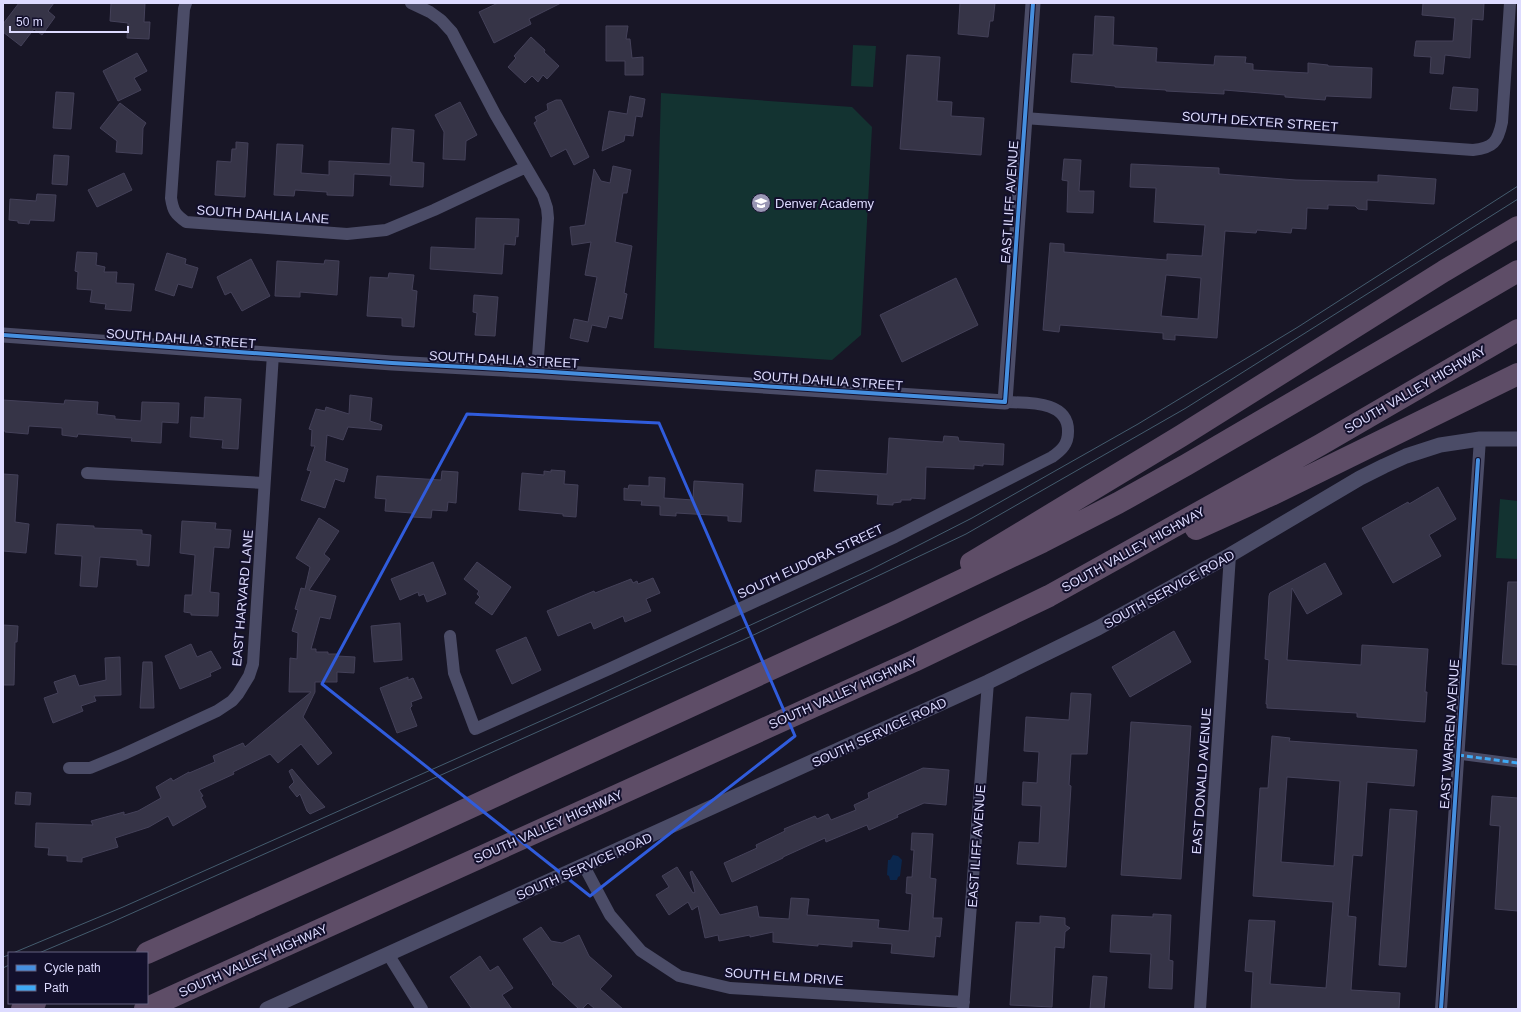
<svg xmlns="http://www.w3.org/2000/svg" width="1521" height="1012" font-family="Arial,sans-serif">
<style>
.green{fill:#133331}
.water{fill:#0b274d}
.building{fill:#363447;stroke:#444159;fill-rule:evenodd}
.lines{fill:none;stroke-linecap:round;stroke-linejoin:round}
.pedestrian{stroke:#4b4c67;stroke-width:9}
.minor{stroke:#4b4c67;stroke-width:12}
.tertiary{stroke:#4b4c67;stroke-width:15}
.motorway{stroke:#5e4d67;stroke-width:22}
.tram{stroke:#445c6e;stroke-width:1}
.quiet{stroke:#3fa9f5;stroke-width:3;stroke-dasharray:6 3;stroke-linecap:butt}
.cycleway-casing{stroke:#13102c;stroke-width:6}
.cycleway{stroke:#468fdf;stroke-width:4}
.marked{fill:none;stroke:#305cdc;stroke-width:3;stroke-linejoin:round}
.labels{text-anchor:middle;stroke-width:4;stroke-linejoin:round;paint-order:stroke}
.street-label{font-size:13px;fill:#dddbff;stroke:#13102c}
.poi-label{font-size:13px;fill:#dddbff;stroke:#13102c;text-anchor:start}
</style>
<rect width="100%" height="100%" fill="#181626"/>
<path class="green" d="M853,45L876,46L873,87L851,86Z
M661,93L852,107L872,127L861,335L832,360L654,348Z
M1500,499L1518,501V559L1496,558Z"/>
<path class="water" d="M893,855L898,856L902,860L900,876L898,877L897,880H890L889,876L887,875L888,860H890Z"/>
<path class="building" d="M19,3H54L48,11L55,17L42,35L34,29L21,46L3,32V24Z
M111,3H145L144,22H150L149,39L127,38L128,23L110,21Z
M498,3H561L529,19L531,24L494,43L479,12Z
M960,3H995L993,21H990L988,37L958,34Z
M1423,3H1484L1483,20L1472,19L1470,58L1445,55L1443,74L1430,73L1431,57L1414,56L1416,41H1453L1455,18L1422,15Z
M1095,16L1114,17L1113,45L1157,48L1156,62L1214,65L1215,56L1246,57L1245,63L1253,64V70L1308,73V63L1328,65V66L1372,68L1371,98L1326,96L1325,100L1285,97V95L1224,90V94L1166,91V90L1115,87V86L1071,82L1073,54L1093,55Z
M606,26H628L626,39H630L632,58L643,57V75H625V61H606Z
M531,37L545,50L544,52L559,66L547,79L543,75L538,82L532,76L525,83L508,67L516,58L514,56Z
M137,53L147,71L134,78L141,90L118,101L103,71Z
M907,55L940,57L937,101L952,102L951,116L984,118L981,155L900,149Z
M1453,87L1478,89L1477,111L1450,109Z
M56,92L74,93L71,129L53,128Z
M630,96L645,99L642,117L636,116L633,136L625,135L624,141L602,151L609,111L627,114Z
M556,100H561L589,157L574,165L566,149L551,157L534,123L537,121L535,117L548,110L547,104Z
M460,102L477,135L466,141L465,160L443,159L444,132L435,115Z
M120,103L146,123L143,128L142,154L116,152L117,141L100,128Z
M392,128L414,130L412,162L424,163L423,187L390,185L391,176L354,174L353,196L327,195V192L295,190L294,196L274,195L277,144L303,145L301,173L329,175V161L390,164Z
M236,142L248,143L245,197L215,195L217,161L231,162L232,149H236Z
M54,155L69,156L67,185L52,184Z
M1064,159L1081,160L1079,191H1094L1093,213L1067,212L1068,181L1062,180Z
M1131,164L1219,168V174L1296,180L1378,182V175L1436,179L1434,204L1367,200V210L1358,209L1355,206L1328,205V209L1307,208L1306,229L1292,228L1291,233L1257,230L1256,233L1225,231L1217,338L1175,335V340L1163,339V333L1060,325L1059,332L1043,330L1050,243L1064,244V252L1167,260V254L1202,256L1205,225L1154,222L1156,188L1130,187ZM1166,275L1201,278L1198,319L1161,316Z
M613,166L631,170L627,193H623L615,242L632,246L624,293L627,294L622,319L609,316L606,328L592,325L588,342L570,338L574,319L588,322L597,277L585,275L591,242L572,245L570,227L585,225L594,169L601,181L610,183Z
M124,173L132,190L97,207L88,190Z
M37,194L56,195L54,221L30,220L29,224L18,223V221L9,220L10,199L36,201Z
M476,218L519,219L518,237L516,236L515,245L504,244L502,274L430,269L431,247L475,249Z
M77,252L97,253L96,265L105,267L104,272H117L116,283L134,284L131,311L105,309L106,304L90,302L92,290L77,289L78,272L75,271Z
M167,253L186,259L185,264L198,268L192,288L178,284L174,296L155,290Z
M251,259L270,296L242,311L231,292L225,295L217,277Z
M325,260L339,261L337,295L300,292V297L275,296L277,261L324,264Z
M389,273L414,275L412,290L417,291L414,327L402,326V318L367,316L370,277L388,278Z
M956,278L978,325L902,362L880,315Z
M474,295L498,297L495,336L475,335L477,313L473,312Z
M350,395L372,398L370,421L382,425L381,430L348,427L343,440L327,435L325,461L348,469L344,482L335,479L325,508L301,500L311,471L307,470L315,446H311L312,430L309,429L316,409L325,411L326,407L349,414Z
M205,397L241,399L238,449L222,448L223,440L190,437L191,417L204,418Z
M3,400L64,404L65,400L98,402L97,414L115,416V419L141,421L142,402L179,403L178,423L162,422L161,443L131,441L132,438L78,434L77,437L62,435V428L29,426L28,434L5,432V431L3,430Z
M944,436L958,437L959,441L1004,444L1003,465L983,464V466L974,465V469L926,467L925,499L911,498V500H901V502L893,503V505L877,504L878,495L814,491L816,470L887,474L889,438L943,442Z
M551,470L565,471L564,484L578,485L576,517L563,516V514L519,510L522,473L544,475V471L551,472Z
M442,471L458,472L456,503L448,502L447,511L432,510L431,518L412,517V513L385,511L386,499L375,498L377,476L441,480Z
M3,474L18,475L15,522L29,524L26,553L3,551Z
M649,477L665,478L664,498L693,500L694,481L743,484L741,522L728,521V516L676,513V516L660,515V506L641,505L642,501L624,500V488L628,489L629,485L649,486Z
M1438,487L1456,519L1429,535L1441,556L1393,583L1362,528L1408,502L1409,504Z
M319,518L339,531L324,554L330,559L309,590L336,596L330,619L320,617L311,649H316V652H328V654H337V656L355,657L354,673L337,672V682H315V692L303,717L332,753L318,765L301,744L278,763L270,754L233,772L234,774L199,790L203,796L201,797L206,807L173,826L168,816L149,827L115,838L118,847L82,858V862L67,861V856L48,855L49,848L35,847L36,823L93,825L91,821L124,812V815L138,811L161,798L156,787L171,778L173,781L189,772V773L215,762L213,756L243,743L245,747L311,692H289L290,658L297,659L298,633L292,631L298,610L295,609L301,588L305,589L310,567L296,558Z
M182,521L216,523L215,529L231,530L229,548L214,547L210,592L219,593L218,616L191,615V613L184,612L185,595H192L195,555L180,553Z
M57,524L94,526V528L142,530V534L151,535L149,566L137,565V560L100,557L97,587L80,586L82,556L55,554Z
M433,562L446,594L427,602L424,594L419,596L418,592L400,600L391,579Z
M477,562L511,587L492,615L475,603L480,597L477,594L479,591L464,579Z
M1325,563L1342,594L1307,614L1292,588L1287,660L1361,665L1362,645L1428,649L1425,692H1427L1425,722L1357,717V713L1267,708V704H1266L1269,660L1265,659L1269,596L1270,593Z
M653,578L660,593L646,599L651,611L625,622L623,616L594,629L591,622L558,636L547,611L594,591L595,593L631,579L633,583L637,581L638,584Z
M1508,582H1518V665L1502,664Z
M400,623L402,660L374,662L371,626Z
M3,625L18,626L17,642H15L14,685H3Z
M1174,631L1191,662L1130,697L1112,667Z
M526,637L541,670L512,684L496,650Z
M191,644L197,657L211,651L221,668L210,673L211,676L180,689L165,656Z
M120,657L121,695L94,696L96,701L81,706L83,711L53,723L44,698L58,693L54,682L75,675L79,686L106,680L105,658Z
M143,662H152L154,708H140Z
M408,677V680L413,678L422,698L411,702L412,706L410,708L417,726L397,733L380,688Z
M1071,693L1091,694L1087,754H1071L1069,785L1071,786L1066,867L1017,864L1019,842L1039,843L1041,806L1022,805L1023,782L1037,783L1039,752L1024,751L1026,717L1069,720Z
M1131,722L1191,726L1181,879L1121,875Z
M1272,736L1290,738L1289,741L1417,750L1414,786L1367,782L1362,856L1353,855L1348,916L1356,917L1351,990L1400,993L1399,1009H1251L1253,972L1245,971L1249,920L1275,921L1270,984L1326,988L1333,902L1253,896L1260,788H1268ZM1287,777L1340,781L1334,866L1281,862Z
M923,768L949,770L946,805L924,803L897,815L898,817L869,830L867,825L826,842L825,838L783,857V858L732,882L724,863L757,848L756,845L785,831L784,829L815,816L817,819L828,814L831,820L856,810L854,805L869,798L868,793Z
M292,769L308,788L325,807L310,814L307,811L300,794L297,797L289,787L294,782L289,771Z
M16,792L31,793L30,805L15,804Z
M1492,796L1518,798V911L1495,909L1500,826L1490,825Z
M1390,809L1417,811L1406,967L1379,965Z
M912,833L933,834L930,878L936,879L933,918H942L940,937L936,936L934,957L891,953L892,944L852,941V947L818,944V946L773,942V932L750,937V935L719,941L718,935L705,938L698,906L692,910L688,902L669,915L656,895L669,887L662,876L677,867L693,893L695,892L690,872L692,871L720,915L757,906L759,917L789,919L791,898L809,899L807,915L879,920L878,928L909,931L912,894L906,893L907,877H912L914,850H911Z
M1153,914L1171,915L1169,960L1173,961L1172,989L1149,988L1151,954L1110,952L1112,915L1153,917Z
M1040,916L1065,918V925L1070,928L1065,932L1064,948L1055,947L1052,1007L1010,1005L1016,922L1040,923Z
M541,927L551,941L562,943L579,935L589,956L612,976L600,989L623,1009H595L588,1003L582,1009H579L552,984L553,983L523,939Z
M480,956L490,971L498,966L513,988L502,995L512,1009H472L450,977Z
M1093,976L1107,977L1104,1009H1090Z"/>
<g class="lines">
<path class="pedestrian" d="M1458,755L1518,763"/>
<path class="minor" d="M186,3L184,9L171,198C173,211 175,214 186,222L347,234L386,230L434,210L526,167
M411,3L430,12L441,20L452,32L495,114L543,196L547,208L548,218L537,371
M1024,118L1473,150C1493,148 1498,142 1502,122L1510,3
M87,473L264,483
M450,636L454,673L475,729L609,669L895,537L1052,457C1062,450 1068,444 1068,432C1069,400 1027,403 1005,402
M69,768H90L124,754L217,711L232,701L238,694L249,676L253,664L273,354
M584,866L610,915L641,951L679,976L730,988L964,1002
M388,954L422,1009
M963,1009L988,682
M1200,1009L1230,555
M1441,1009L1480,439"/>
<path class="tertiary" d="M3,335L392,363L537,371L1005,402L1033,3
M267,1009L988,682L1098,628L1230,555L1360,478L1384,466L1406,456L1440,445L1480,439H1518"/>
<path class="motorway" d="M1196,529L1271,495L1518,374
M971,563L1181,436L1444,271L1518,227
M147,953L397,841L893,613L1042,542L1118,503L1186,465L1518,271
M22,1009L35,1003
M145,1009L914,661L1049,596L1320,445L1518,330"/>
<path class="tram" d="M13,953L123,907L579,704L870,570L972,518L1138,424L1298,327L1518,186
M39,953L110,923L743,640L966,534L1186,408L1518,199
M3,957L9,955
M3,968L9,965"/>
<path class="quiet" d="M1458,755L1518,763"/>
<defs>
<path id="cycleway" d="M3,335L392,363L537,371L1005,402L1033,3
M1441,1009L1478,460"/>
</defs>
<use href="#cycleway" class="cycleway-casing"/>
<use href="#cycleway" class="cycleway"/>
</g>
<path class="marked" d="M467,414L659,423L795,736L590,896L322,684Z"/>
<defs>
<symbol id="school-disc" viewBox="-11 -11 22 22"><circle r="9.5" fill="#9896b3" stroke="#13102c"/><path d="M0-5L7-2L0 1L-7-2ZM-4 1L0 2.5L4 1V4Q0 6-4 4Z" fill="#fff"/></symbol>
</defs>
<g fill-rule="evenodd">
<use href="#school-disc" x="750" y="192" width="22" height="22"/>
</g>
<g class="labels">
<g class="street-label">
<text transform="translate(1260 121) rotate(4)" y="5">SOUTH DEXTER STREET</text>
<text transform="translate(1009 202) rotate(-86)" y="5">EAST ILIFF AVENUE</text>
<text transform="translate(263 214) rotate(4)" y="5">SOUTH DAHLIA LANE</text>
<text transform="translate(181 338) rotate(4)" y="5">SOUTH DAHLIA STREET</text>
<text transform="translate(504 359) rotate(3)" y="5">SOUTH DAHLIA STREET</text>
<text transform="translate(828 380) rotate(4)" y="5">SOUTH DAHLIA STREET</text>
<text transform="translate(1415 389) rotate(-30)" y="5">SOUTH VALLEY HIGHWAY</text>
<text transform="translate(1133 549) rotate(-29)" y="5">SOUTH VALLEY HIGHWAY</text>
<text transform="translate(810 561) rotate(-25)" y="5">SOUTH EUDORA STREET</text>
<text transform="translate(1169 589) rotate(-29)" y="5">SOUTH SERVICE ROAD</text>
<text transform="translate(242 598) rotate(-85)" y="5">EAST HARVARD LANE</text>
<text transform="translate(843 692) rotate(-24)" y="5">SOUTH VALLEY HIGHWAY</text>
<text transform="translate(879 732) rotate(-25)" y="5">SOUTH SERVICE ROAD</text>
<text transform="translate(1449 734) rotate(-86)" y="5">EAST WARREN AVENUE</text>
<text transform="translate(1201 781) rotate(-86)" y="5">EAST DONALD AVENUE</text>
<text transform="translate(548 826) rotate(-24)" y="5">SOUTH VALLEY HIGHWAY</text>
<text transform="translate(976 846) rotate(-86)" y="5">EAST ILIFF AVENUE</text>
<text transform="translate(584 866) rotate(-24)" y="5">SOUTH SERVICE ROAD</text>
<text transform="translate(253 960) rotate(-24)" y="5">SOUTH VALLEY HIGHWAY</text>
<text transform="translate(784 976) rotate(4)" y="5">SOUTH ELM DRIVE</text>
</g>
<g class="poi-label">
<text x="775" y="208">Denver Academy</text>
</g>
</g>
<rect width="1521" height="1012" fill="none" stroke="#dddbff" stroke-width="8"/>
<rect x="8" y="952" width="140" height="52" fill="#13102c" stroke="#646180"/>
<rect x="16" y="965" width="20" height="6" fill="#468fdf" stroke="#646180"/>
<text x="44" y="972" font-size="12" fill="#dddbff">Cycle path</text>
<rect x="16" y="985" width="20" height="6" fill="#3fa9f5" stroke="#646180"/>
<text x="44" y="992" font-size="12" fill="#dddbff">Path</text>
<path d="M10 26v6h118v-6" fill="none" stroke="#dddbff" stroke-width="2"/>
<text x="16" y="26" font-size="12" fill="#dddbff" stroke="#13102c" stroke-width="3" paint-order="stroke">50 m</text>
</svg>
